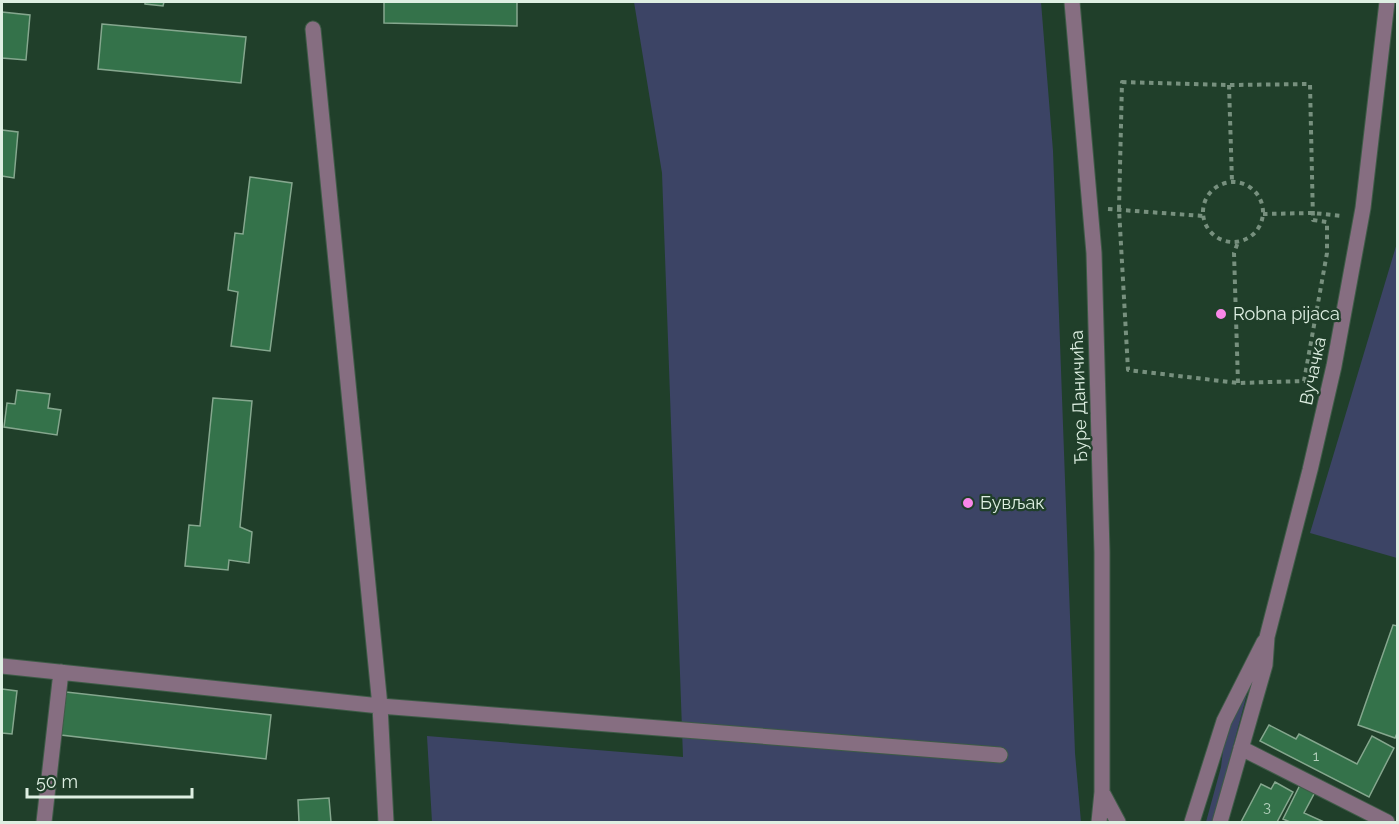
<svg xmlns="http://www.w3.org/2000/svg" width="1399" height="824" font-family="Raleway,sans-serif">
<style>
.green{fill:#3c4465}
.building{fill:#34724a;stroke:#85a78e;stroke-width:1.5}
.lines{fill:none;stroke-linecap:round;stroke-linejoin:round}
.minor-casing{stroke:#3e5b47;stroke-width:17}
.path{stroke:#77907e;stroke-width:4;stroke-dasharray:4.5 4.5;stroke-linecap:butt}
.minor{stroke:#866e81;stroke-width:15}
.poi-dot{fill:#f987e8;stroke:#203f2a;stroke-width:2}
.labels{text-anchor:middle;stroke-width:4.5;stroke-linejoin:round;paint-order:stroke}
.number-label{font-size:15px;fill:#b4d0bc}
.poi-label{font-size:18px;fill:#deefe2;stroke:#203f2a;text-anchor:start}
.street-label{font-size:18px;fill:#deefe2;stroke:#203f2a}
</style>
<rect width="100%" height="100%" fill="#203f2a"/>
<path class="green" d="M634,2H1041L1053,151L1075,753L1081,822H432L427,736L683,757L662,173Z
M1397,243L1398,558H1397L1310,533Z
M1248,690L1213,822H1206L1221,767L1226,726Z"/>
<path class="building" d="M145,2H164L163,6L145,4Z
M384,2H517V26L384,23Z
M2,12L30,15L26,60L2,58Z
M102,24L246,37L241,83L98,69Z
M2,130L18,132L14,178L2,176Z
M250,177L292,183L270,351L231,346L238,292L228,290L235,233L243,234Z
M17,390L50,394L48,408L61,410L57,435L4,427L7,403L15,404Z
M213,398L252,401L240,527L252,532L249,563L229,560L228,570L185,566L189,525L200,526Z
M1393,625L1398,626V731L1395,738L1358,725Z
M2,689L17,691L12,734L2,733Z
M66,692L271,715L266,759L61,735Z
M1269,725L1296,739L1299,734L1357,764L1372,736L1394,748L1369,797L1260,741Z
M1275,782L1293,792L1277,822H1241L1261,784L1271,789Z
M1300,785L1315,792L1304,813L1324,822H1290L1283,819Z
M329,798L331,822H299L298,800Z"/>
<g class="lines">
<defs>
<path id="minor" d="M1072,2L1094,253L1102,552V792L1099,822
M313,29L380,706L386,822
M2,666L380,706L1000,755
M1241,748L1387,822
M1102,792L1118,822
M44,822L61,672
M1192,822L1224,721L1264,642
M1220,822L1265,665L1267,637L1310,470L1334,366L1363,208L1387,2"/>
</defs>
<use href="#minor" class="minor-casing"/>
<path class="path" d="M1122,82L1229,85L1310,84L1313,220L1327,222V253L1304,381L1238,383L1128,370L1119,209Z
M1229,85L1232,182
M1203 212a30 30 0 1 1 60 0a30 30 0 1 1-60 0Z
M1108,209L1203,216
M1263,214L1313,213L1343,216
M1238,383L1234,253L1238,242"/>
<use href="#minor" class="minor"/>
</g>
<g class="poi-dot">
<circle cx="1221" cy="314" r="6"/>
<circle cx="968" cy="503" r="6"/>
</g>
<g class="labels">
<g class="number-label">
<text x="1316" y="761">1</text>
<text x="1267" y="812">3</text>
</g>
<g class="poi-label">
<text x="1233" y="320">Robna pijaca</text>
<text x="980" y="509">Бувљак</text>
</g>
<g class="street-label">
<text transform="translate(1313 371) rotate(-78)" y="6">Вучачка</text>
<text transform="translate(1079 397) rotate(-92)" y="6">Ђуре Даничића</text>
</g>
</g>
<rect width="1399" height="824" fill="none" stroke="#deefe2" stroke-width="6"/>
<path d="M27 788v9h165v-9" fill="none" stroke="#deefe2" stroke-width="3"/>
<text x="36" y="788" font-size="18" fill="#deefe2" stroke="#203f2a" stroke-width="4.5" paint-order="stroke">50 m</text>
</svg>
